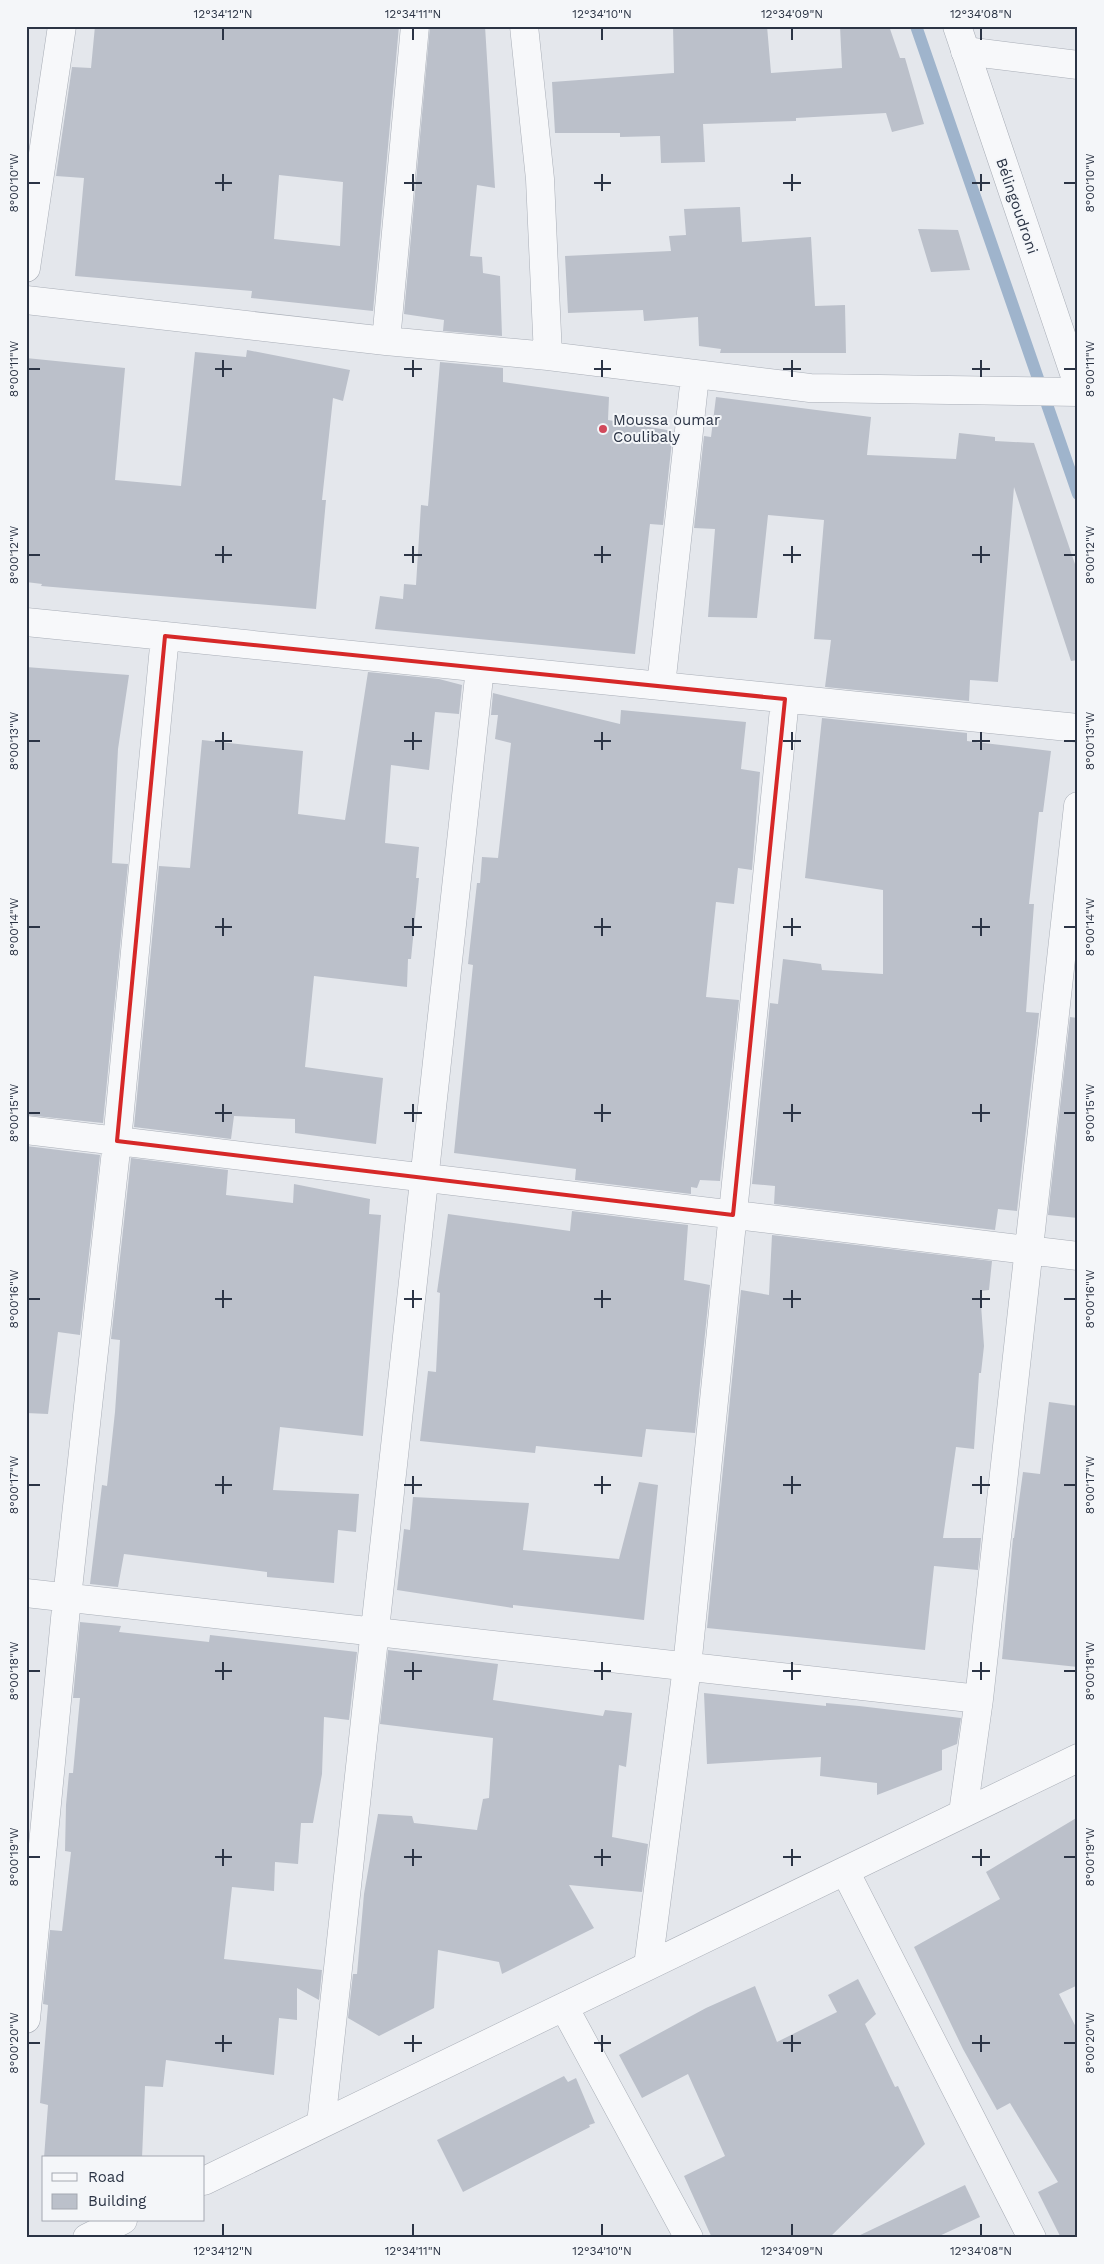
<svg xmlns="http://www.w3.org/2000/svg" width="1104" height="2264" font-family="'Work Sans',sans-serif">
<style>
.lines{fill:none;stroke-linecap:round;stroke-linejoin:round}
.stream{stroke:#9fb4cc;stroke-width:12}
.building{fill:#bbc0ca;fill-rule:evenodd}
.minor-casing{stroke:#a9aeb7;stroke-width:29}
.tertiary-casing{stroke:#a9aeb7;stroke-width:29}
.minor{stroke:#f7f8fa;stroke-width:28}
.tertiary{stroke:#f7f8fa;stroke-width:28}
.marked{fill:none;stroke:#d62828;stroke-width:4;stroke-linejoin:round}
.ticks{fill:none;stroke:#2b3445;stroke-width:2}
.poi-dot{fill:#d1495b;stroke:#f4f6f9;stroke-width:2}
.labels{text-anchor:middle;stroke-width:4;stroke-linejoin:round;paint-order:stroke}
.street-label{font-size:15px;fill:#2b3445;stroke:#f4f6f9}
.poi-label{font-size:15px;fill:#2b3445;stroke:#f4f6f9;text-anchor:start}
.neatline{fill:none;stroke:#2b3445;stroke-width:2}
.ticks-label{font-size:12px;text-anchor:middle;fill:#2b3445}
</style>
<rect width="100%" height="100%" fill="#e4e7ec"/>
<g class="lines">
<path class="stream" d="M916,26L1078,494"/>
</g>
<path class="building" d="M95,26H399L373,311L251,298L252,291L75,276L84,178L56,176L72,67L91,68ZM279,175L343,182L340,246L274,239Z
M430,26H485L495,188L477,185L470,256L482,257L483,273L500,276L502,336L443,331L444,320L404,314Z
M673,26H767L771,73L842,68L840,26H889L900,58H905L924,124L892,132L886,113L796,118V121L703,124L705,162L661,163L660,136L620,137V133H555L552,82L674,73Z
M740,207L742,242L811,237L815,306L845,305L846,353H720L721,349L699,346L698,317L644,321L643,310L568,313L565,256L671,251L669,236L686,235L684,209Z
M918,229L958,230L970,270L931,272Z
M247,350L350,370L343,401L333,398L322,500H326L316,609L41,586L42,584L26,582V358L125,368L115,480L181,486L195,352L246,357Z
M440,362L503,368V382L609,397L608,420L673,431L663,525L650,524L635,654L375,629L380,596L403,599L404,584L416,585L421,505L428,506Z
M716,397L871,417L867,455L956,459L959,433L995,437V441L1034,443L1078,573V660L1071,661L1014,487L998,682L970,680L969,701L825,687L831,640L814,639L824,520L768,515L757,618L708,617L715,529L694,528L704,436L711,437Z
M26,667L129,675L118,749L112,863L128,864L103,1123L26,1115Z
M368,672L439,679L462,685L459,714L435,712L429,770L391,765L385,843L419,847L416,878H419L411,959H408L407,987L314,976L305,1067L383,1078L376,1144L295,1133V1119L234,1116L231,1139L134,1127L159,866L190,868L202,740L303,751L298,814L345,820Z
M493,693L620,724L621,710L746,722L741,769L760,772L752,870L738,868L734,904L716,902L706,997L739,1000L720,1181L700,1180L697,1188L691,1187V1194L575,1180L576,1169L454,1153L473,965L468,964L477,883H480L482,857L498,858L511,743L495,739L498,715H491Z
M822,718L967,733V741L1051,751L1043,812H1039L1029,904H1034L1026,1012L1039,1013L1017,1211L998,1209L995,1230L774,1204L775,1186L752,1184L770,1003L778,1004L783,959L821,964L822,970L883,974V890L805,878Z
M1070,1017L1078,1018V1218L1048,1215Z
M26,1146L100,1155L80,1335L58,1332L48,1414L26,1413Z
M131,1158L228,1170L226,1195L293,1203L294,1184L370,1199L369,1214L381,1215L363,1436L280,1427L273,1490L359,1494L356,1532L338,1530L334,1583L267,1577V1572L124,1554L118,1587L90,1584L102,1485L107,1486L115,1412L120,1340L111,1339Z
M572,1211L688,1225L684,1280L710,1285L695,1433L646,1429L642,1457L536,1446L535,1453L420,1441L428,1371L436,1372L440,1293L437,1292L448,1214L570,1231Z
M772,1235L992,1261L989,1290L980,1291L984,1346L981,1373H979L974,1449L956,1447L943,1538H981L978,1570L934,1566L925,1650L707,1628L741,1290L769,1295Z
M1049,1402L1078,1406V1667L1002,1659L1013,1538H1014L1023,1472L1040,1474Z
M639,1482L658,1485L644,1620L513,1605V1608L397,1590L404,1529L410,1530L413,1497L529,1503L523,1550L619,1559Z
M80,1622L121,1626L119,1632L209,1642L210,1635L357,1652L349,1720L324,1717L322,1774L313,1823H301L298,1864L275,1862L274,1891L232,1887L224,1959L322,1970L319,2000L297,1988V2020L279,2018L274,2075L166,2060L163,2087L145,2086L142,2158H44L48,2105L40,2103L48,2005L43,2004L50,1930L62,1931L71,1852L65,1851L66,1805L69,1773H73L80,1698H73Z
M388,1650L498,1664L493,1700L603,1716L605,1710L632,1713L626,1767L619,1765L612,1837L648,1844L642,1892L569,1885L594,1928L502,1974L499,1962L438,1950L434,2008L379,2036L348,2018L353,1974H357L364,1894L378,1814L412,1816L414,1823L477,1830L483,1799L489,1798L493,1738L380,1724Z
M704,1693L826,1706V1703L859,1706L961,1718L957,1744L942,1750V1770L877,1795V1783L820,1776L821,1757L707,1764Z
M1078,1817V1985L1059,1994L1078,2031V2238H1061L1038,2192L1058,2182L1010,2103L997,2110L963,2049L914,1947L1000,1899L986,1872Z
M858,1979L876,2014L865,2024L895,2087L898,2086L925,2144L829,2238H712L684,2176L725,2156L688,2074L642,2098L619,2055L706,2008L755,1986L777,2042L837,2012L828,1995Z
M564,2076L568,2082L576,2078L595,2123L589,2125L590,2127L463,2192L437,2140Z
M965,2185L980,2217L935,2238H854Z"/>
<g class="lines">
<defs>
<path id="minor" d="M524,26L540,179L548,356
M965,51L1078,65
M26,268L62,26
M26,300L386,341L548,356L810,388L1078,392
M386,341L415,26
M26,622L1078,728
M661,686L695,376
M26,1130L1078,1256
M26,1593L979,1699
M963,1813L979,1699L1078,806
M845,1871L1032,2238
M648,1966L687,1667L785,699
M564,2007L689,2238
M26,2019L67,1598L117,1141L165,636
M321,2124L480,668
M204,2181L1078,1758
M87,2238L123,2220"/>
<path id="tertiary" d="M957,26L1078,385"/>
</defs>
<use href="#minor" class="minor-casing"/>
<use href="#tertiary" class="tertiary-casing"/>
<use href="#minor" class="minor"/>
<use href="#tertiary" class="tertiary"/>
</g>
<path class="marked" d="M165,636L785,699L733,1215L117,1141Z"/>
<path class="ticks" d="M223,28V40M413,28V40M602,28V40M792,28V40M981,28V40M223,174V191M413,174V191M602,174V191M792,174V191M981,174V191M28,183H40M215,183H232M404,183H422M594,183H611M783,183H801M972,183H990M1064,183H1076M223,360V377M413,360V377M602,360V377M792,360V377M981,360V377M28,369H40M215,369H232M404,369H422M594,369H611M783,369H801M972,369H990M1064,369H1076M223,546V563M413,546V563M602,546V563M792,546V563M981,546V563M28,555H40M215,555H232M404,555H422M594,555H611M783,555H801M972,555H990M1064,555H1076M223,732V750M413,732V750M602,732V750M792,732V750M981,732V750M28,741H40M215,741H232M404,741H422M594,741H611M783,741H801M972,741H990M1064,741H1076M223,918V936M413,918V936M602,918V936M792,918V936M981,918V936M28,927H40M215,927H232M404,927H422M594,927H611M783,927H801M972,927H990M1064,927H1076M223,1104V1122M413,1104V1122M602,1104V1122M792,1104V1122M981,1104V1122M28,1113H40M215,1113H232M404,1113H422M594,1113H611M783,1113H801M972,1113H990M1064,1113H1076M223,1290V1308M413,1290V1308M602,1290V1308M792,1290V1308M981,1290V1308M28,1299H40M215,1299H232M404,1299H422M594,1299H611M783,1299H801M972,1299H990M1064,1299H1076M223,1476V1494M413,1476V1494M602,1476V1494M792,1476V1494M981,1476V1494M28,1485H40M215,1485H232M404,1485H422M594,1485H611M783,1485H801M972,1485H990M1064,1485H1076M223,1662V1680M413,1662V1680M602,1662V1680M792,1662V1680M981,1662V1680M28,1671H40M215,1671H232M404,1671H422M594,1671H611M783,1671H801M972,1671H990M1064,1671H1076M223,1849V1866M413,1849V1866M602,1849V1866M792,1849V1866M981,1849V1866M28,1857H40M215,1857H232M404,1857H422M594,1857H611M783,1857H801M972,1857H990M1064,1857H1076M223,2035V2052M413,2035V2052M602,2035V2052M792,2035V2052M981,2035V2052M28,2043H40M215,2043H232M404,2043H422M594,2043H611M783,2043H801M972,2043H990M1064,2043H1076M223,2224V2236M413,2224V2236M602,2224V2236M792,2224V2236M981,2224V2236"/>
<circle class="poi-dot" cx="603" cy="429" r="5"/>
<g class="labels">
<g class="street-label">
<text transform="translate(1017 206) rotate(71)" y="5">Bélingoudroni</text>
</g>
<g class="poi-label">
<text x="613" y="425">Moussa oumar<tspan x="613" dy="17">Coulibaly</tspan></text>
</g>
</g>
<rect width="1104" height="2264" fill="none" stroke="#f4f6f9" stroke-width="55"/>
<rect x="42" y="2156" width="162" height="65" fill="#f4f6f9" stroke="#a4a8b1"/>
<rect x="52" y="2173" width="25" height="8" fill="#f7f8fa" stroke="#a4a8b1"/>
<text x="88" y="2182" font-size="15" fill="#2b3445">Road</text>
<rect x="52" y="2194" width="25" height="15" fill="#bbc0ca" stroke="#a4a8b1"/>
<text x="88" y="2206" font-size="15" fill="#2b3445">Building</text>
<rect x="28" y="28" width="1048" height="2208" class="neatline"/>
<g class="ticks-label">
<text x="223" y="18">12°34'12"N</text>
<text x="413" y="18">12°34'11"N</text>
<text x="602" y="18">12°34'10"N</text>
<text x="792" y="18">12°34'09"N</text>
<text x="981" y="18">12°34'08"N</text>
<text transform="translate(1090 183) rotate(-90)" y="4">8°00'10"W</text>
<text transform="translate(14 183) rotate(-90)" y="4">8°00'10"W</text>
<text transform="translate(1090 369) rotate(-90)" y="4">8°00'11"W</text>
<text transform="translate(14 369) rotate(-90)" y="4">8°00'11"W</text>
<text transform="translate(1090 555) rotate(-90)" y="4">8°00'12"W</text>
<text transform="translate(14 555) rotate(-90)" y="4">8°00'12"W</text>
<text transform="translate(1090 741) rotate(-90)" y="4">8°00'13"W</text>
<text transform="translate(14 741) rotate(-90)" y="4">8°00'13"W</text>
<text transform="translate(1090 927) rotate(-90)" y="4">8°00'14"W</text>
<text transform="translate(14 927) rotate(-90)" y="4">8°00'14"W</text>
<text transform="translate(1090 1113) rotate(-90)" y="4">8°00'15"W</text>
<text transform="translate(14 1113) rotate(-90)" y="4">8°00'15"W</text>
<text transform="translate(14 1299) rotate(-90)" y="4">8°00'16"W</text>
<text transform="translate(1090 1299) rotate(-90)" y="4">8°00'16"W</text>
<text transform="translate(14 1485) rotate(-90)" y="4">8°00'17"W</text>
<text transform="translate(1090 1485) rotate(-90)" y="4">8°00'17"W</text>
<text transform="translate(14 1671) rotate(-90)" y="4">8°00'18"W</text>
<text transform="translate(1090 1671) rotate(-90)" y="4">8°00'18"W</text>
<text transform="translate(14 1857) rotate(-90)" y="4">8°00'19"W</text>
<text transform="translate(1090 1857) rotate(-90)" y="4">8°00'19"W</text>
<text transform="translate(14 2043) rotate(-90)" y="4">8°00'20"W</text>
<text transform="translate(1090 2043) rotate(-90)" y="4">8°00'20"W</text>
<text x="223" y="2255">12°34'12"N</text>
<text x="413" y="2255">12°34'11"N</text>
<text x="602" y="2255">12°34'10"N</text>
<text x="792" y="2255">12°34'09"N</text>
<text x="981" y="2255">12°34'08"N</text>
</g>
</svg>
